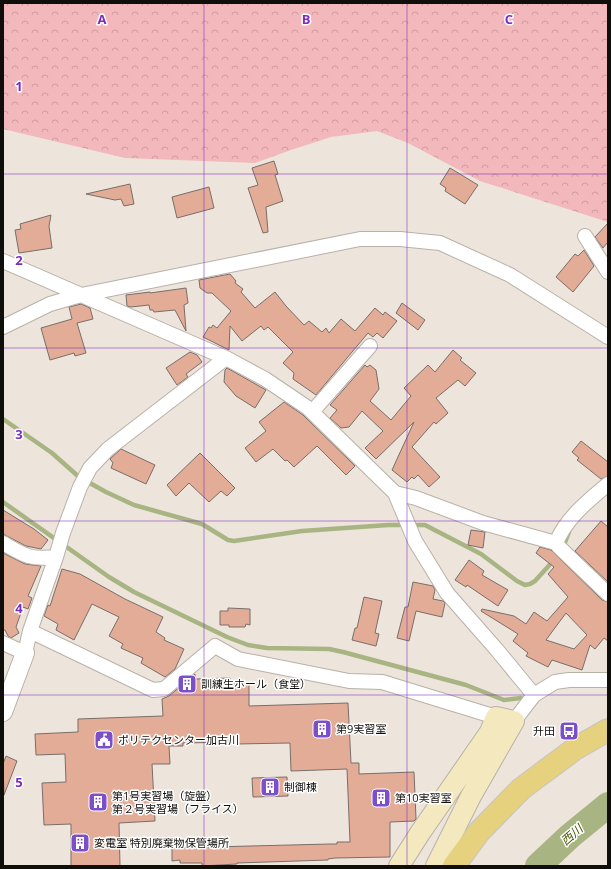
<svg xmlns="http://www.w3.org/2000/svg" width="611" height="869" font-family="'Open Sans','Noto Sans JP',sans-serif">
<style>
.forest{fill:url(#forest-crowns)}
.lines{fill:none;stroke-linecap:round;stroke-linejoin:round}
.stream{stroke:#a8b582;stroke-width:4.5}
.river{stroke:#a8b582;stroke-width:26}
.building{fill:#e3ac97;stroke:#796e6a;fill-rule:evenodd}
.minor-casing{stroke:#b9b1a8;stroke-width:16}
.tertiary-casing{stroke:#b9b1a8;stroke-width:20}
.secondary-casing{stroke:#b9b1a8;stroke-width:22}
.primary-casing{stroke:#c6c5c4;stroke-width:24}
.minor{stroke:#fff;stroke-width:14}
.tertiary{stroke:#fff;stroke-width:18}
.secondary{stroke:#f3e8be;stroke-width:20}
.primary{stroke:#e6d17e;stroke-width:22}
.grid{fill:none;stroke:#7b2cbf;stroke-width:1;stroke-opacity:0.55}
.labels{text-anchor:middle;stroke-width:3;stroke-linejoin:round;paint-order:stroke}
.poi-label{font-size:11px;fill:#100e0b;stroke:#fff;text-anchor:start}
.water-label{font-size:12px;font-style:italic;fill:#485600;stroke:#fff}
.grid-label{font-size:13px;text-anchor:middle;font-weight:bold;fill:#7b2cbf;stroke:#fff;stroke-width:3;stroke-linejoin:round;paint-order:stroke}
</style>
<defs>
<pattern id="forest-crowns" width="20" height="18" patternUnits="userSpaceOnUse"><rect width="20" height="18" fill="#f2b8bb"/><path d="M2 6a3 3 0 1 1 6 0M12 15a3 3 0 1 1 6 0" fill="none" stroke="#ce9d9f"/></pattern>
</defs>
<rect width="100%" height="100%" fill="#ede4db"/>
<path class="forest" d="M3,3H608V222L480,181L408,143L377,131L331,137L291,150L255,163L125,158L3,129Z"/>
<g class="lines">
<path class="stream" d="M3,419L52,453L79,477L106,492L134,505L202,524L228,540L234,541L302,531L388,525H425L481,554L517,581L525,585L530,584L535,581L554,560L564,545L569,532
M3,502L109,577L134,592L227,637L248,645L267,648L329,649L343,652L466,685L504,700L521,698"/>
<path class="river" d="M538,866L570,836L608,805"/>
</g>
<path class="building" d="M274,161L278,174L275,175L283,201L266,207L268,232L263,233L248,188L258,185L252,168Z
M450,168L478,185L465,204L445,191L446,188L440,184Z
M130,184L134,204L124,206L121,199L115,200L86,194Z
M209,187L214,208L177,218L172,197Z
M51,215L49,226L52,248L19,253L15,230L21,229L20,224Z
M608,223V242L603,248L595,237Z
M584,250L594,266L573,292L556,277L575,254L578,256Z
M230,274L236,281L235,283L243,289L241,292L255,308L275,292L286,306L304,325L309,321L322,332L326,328L329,333L341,319L355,331L375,308L383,315L385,312L397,321L383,338L377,333L373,337L368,333L316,395L293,379L294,373L283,363L293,352L268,327L264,330L261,326L242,341L230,326L229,350L203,337L209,327L211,328L213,325L217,328L231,311L212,293H207L200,288L199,280Z
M186,288L188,303L184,305L186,331L175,310L154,312L153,310H150L149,305L131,307L127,306L126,295L150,292V293Z
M402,303L425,320L418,330L396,313Z
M81,304L90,308L93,319L77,323L86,353L75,356L74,353L50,360L41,328L72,319L69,307Z
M453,350L462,358L460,360L476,373L465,386L458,380L436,398L448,413L436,424L434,422L412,447L440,477L429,487L418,475L414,479L412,477L407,482L392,470L414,422L376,459L365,448L383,431L362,411L349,427L341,428L330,418L337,410L330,405L365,365L367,367L370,365L376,370L379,389L370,401L391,420L411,396L404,388L428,365L435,372Z
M190,352L197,355L202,362L186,374L188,377L177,385L166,368Z
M227,368L266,390L255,408L236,396L224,382L225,370Z
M284,402L303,415L355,466L346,475L317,446L294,467L287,460L285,461L273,449L256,462L245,448L266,431L259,422Z
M581,441L608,462V476L601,479L577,460L579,458L572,452Z
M121,449L155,465L146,484L111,468L113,463L110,459Z
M200,453L235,488L227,496L221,491L209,502L189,483L176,496L167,485Z
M3,510L34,529L48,540L41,549L26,546L3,534Z
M601,521L608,527V582L575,551Z
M471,530L485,532L483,548L468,545Z
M540,547L551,550L602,600L608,602V641L604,638L595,649L590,645L582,670L552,660L548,667L526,656L528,653L513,641L518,634L481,611L482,609L514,616L526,624L534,612L547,621L568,597L548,574L554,567L536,553ZM566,613L587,635L574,649L546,640Z
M3,553L25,564L41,566L28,596L32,598L28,609L23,607L16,627L19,633L11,638L8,636L5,630H3Z
M469,560L484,571L482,575L508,590L498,606L467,585L466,587L455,580Z
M62,569L80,574L125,599L163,617L156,632L165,638L164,640L184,649L175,669L165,677L141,663L143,658L121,648L123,644L109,636L119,617L92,604L74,640L56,630L58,624L44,616L48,605L50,606Z
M413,582L433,586L435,590L433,599L443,601L445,603L442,617L416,611L409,641L397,638L405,607H408Z
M364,597L382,601L375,633L379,634L376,646L352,640L355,628H357Z
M228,608L250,609V625L246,624L245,627H229V625H220V611H228Z
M195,674V679L230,678V684L249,683V706L348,703L351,763H359V774L414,772L416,819L414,821L390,822V857L335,858L328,859V860L237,863V864L202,866V863H180V860L172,861V848L330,844H337V842H350L347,769L291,771L290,743L236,744V742L183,743V746H169L170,764H152L155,821L119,823L120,866H71V824L44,825L42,783L66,782L65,754L36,755L35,734L78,732V719L163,716L162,699L169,696Z
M6,756L17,761L4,795L3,764Z
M287,777L288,796L253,797L252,778Z"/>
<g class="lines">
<defs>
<path id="minor" d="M585,236L608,272
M3,261L226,358L265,379L308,408L395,493L415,541L447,593L497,650L534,695
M3,327L50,304L81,295L360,239H400L440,243L510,275L608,337
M312,412L370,346
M395,493L416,498L483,523L556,543C566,518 588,501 608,484
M3,543C25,556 30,560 56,557
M556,543L559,547L608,594
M30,631L153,690L164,689L215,646L238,659L349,681L382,682L496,717
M3,643L25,653L30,631L56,557L63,533L80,487L90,468L108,449L226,358
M514,721L534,695L555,682L569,680H608"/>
<path id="tertiary" d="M3,712L25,653"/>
<path id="secondary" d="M399,866L420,833L490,732L496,717L514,721L471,796L436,866"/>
<path id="primary" d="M454,866L479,832L521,789L576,748L608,730"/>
</defs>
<use href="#minor" class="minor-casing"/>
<use href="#tertiary" class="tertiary-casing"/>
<use href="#secondary" class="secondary-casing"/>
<use href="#primary" class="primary-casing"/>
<use href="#minor" class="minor"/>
<use href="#tertiary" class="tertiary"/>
<use href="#secondary" class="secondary"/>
<use href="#primary" class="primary"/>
</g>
<path class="grid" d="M204,3V866M407,3V866M3,174H608M3,348H608M3,521H608M3,695H608"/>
<defs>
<symbol id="building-square" viewBox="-11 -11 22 22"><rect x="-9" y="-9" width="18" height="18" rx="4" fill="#7b4fc8" stroke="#fff"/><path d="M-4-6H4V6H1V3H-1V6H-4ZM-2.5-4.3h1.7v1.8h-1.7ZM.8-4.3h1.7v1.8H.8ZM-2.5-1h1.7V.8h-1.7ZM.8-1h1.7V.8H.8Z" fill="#fff"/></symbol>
<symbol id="bus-square" viewBox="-11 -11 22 22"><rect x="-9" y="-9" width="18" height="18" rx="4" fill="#7b4fc8" stroke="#fff"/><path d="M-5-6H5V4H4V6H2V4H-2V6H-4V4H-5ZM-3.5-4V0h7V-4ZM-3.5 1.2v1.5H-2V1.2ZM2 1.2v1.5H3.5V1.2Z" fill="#fff"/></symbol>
<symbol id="civic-square" viewBox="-11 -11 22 22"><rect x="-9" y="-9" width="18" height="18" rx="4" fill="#7b4fc8" stroke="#fff"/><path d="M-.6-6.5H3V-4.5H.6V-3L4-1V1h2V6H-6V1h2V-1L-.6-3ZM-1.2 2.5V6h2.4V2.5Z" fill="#fff"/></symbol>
</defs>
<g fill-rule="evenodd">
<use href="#building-square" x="176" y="673" width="22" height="22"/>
<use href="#building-square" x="311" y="718" width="22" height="22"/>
<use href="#bus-square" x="558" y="720" width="22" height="22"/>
<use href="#civic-square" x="93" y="729" width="22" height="22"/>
<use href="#building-square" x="259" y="776" width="22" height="22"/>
<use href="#building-square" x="370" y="787" width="22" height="22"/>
<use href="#building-square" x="87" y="791" width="22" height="22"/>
<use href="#building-square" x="69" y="832" width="22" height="22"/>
</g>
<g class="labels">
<g class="poi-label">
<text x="201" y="688">訓練生ホール（食堂）</text>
<text x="336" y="733">第9実習室</text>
<text x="555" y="735" text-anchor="end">升田</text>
<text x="118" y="744">ポリテクセンター加古川</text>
<text x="284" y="791">制御棟</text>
<text x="112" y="800">第1号実習場（旋盤）<tspan x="112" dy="13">第２号実習場（フライス）</tspan></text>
<text x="395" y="802">第10実習室</text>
<text x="94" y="847">変電室 特別廃棄物保管場所</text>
</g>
<g class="water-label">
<text transform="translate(572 835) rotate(-41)" y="4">西川</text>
</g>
</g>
<g class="grid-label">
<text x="102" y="24">A</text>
<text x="306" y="24">B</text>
<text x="509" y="24">C</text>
<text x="19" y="91">1</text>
<text x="19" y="265">2</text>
<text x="19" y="439">3</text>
<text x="19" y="613">4</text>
<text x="19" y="787">5</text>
</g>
<rect width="611" height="869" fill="none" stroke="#100e0b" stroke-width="8"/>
</svg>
